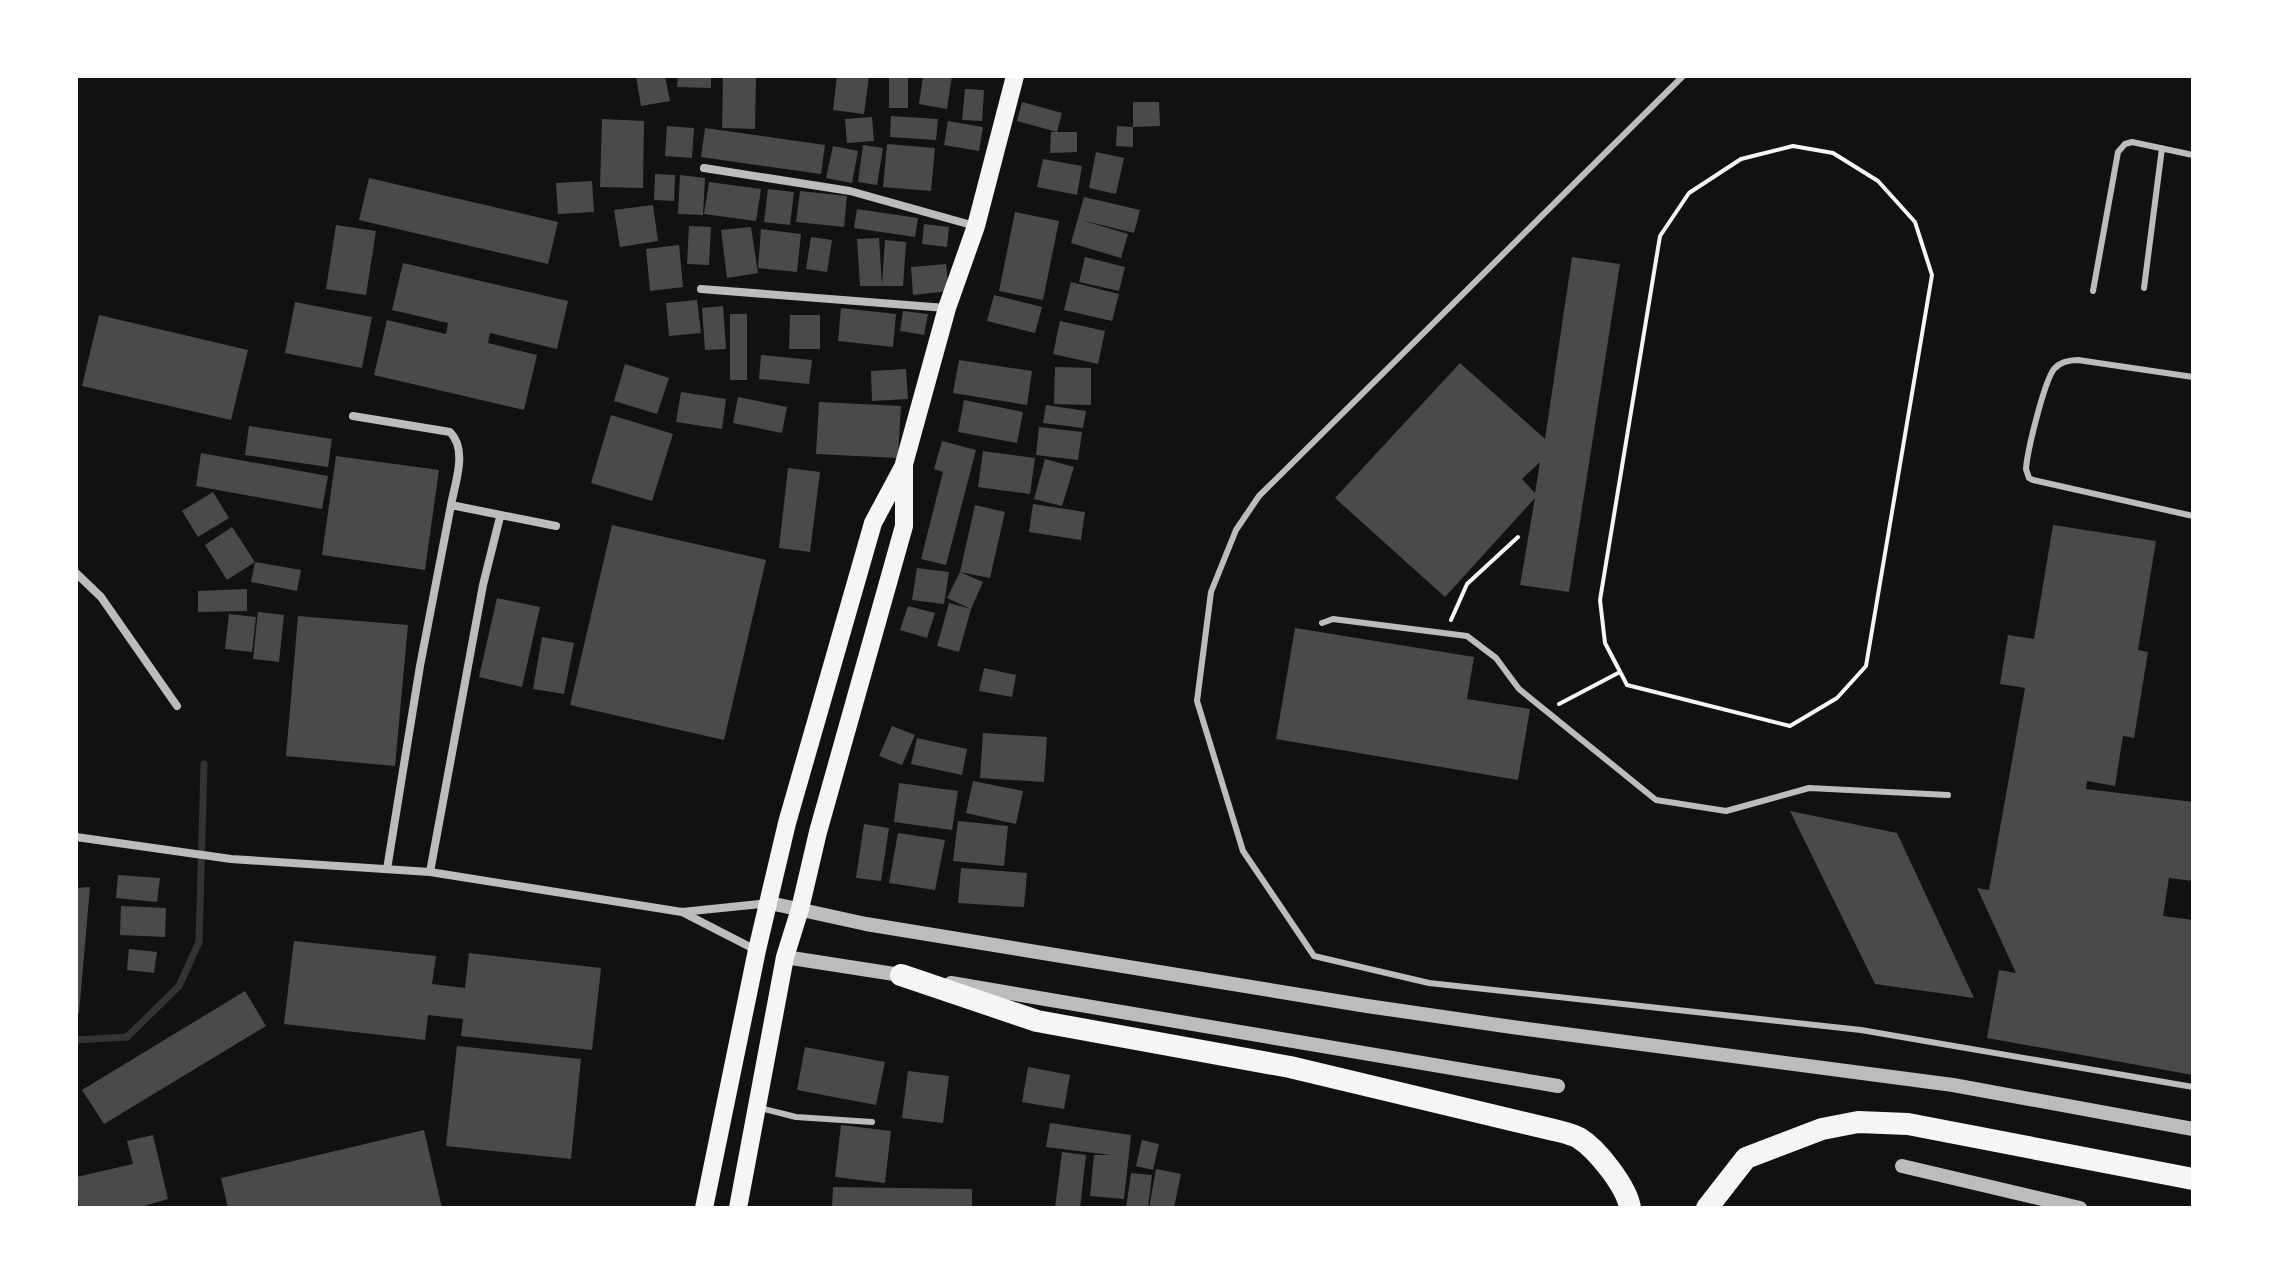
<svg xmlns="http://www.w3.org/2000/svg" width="2269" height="1284" font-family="Arial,sans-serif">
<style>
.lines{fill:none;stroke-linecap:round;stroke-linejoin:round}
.stream{stroke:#333;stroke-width:7}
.building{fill:#4a4a4a;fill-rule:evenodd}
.path{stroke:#f5f5f5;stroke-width:4}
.service{stroke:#bcbcbc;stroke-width:6}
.minor{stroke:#bcbcbc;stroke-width:8}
.tertiary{stroke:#bcbcbc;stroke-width:14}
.primary{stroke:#f5f5f5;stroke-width:18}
.motorway{stroke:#f5f5f5;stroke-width:22}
</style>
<rect width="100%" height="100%" fill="#111"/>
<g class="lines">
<path class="stream" d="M76,1040L127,1037L179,986L199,942L204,764"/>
</g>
<path class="building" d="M636,76H665L670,101L641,106Z
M678,76H711V88L677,87Z
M723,76H756L755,129L722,128Z
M837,76H869L864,114L833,110Z
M889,76H908V108H889Z
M923,76H952L947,109L919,104Z
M965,89L984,90L982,121L962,120Z
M1022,102L1062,113L1057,132L1017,121Z
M1133,102H1159L1160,126L1133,127V147L1116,146L1117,126L1133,127Z
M891,116L938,119L936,140L890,137Z
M872,117L874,141L847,143L845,119Z
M602,119L644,121L643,188L600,187Z
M948,121L983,127L979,151L944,145Z
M667,126L694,128L692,158L665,156Z
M705,128L825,145L821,174L701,157Z
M1051,132H1077V152L1050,153Z
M887,144L935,148L931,191L883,187Z
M863,145L883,148L877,185L858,182Z
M833,146L858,151L852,183L826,178Z
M1096,152L1124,158L1116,194L1089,188Z
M1043,159L1082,166L1077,195L1037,187Z
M655,174L675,175L674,201L654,200Z
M680,175L705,178L703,215L678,214Z
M369,178L558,222L548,264L359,220Z
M592,181L594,212L558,214L556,183Z
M709,182L761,189L756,221L704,214Z
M768,189L794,192L790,225L764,222Z
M800,191L847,196L844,227L796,222Z
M1084,197L1140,210L1134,233L1081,220L1128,234L1121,258L1071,243Z
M653,205L658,241L620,247L614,210Z
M857,209L918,218L915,237L854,228Z
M1015,212L1059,221L1043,300L999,291Z
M924,224L949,227L947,247L922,244Z
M336,225L376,231L366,295L326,289Z
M689,226L711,227L709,265L687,264Z
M751,227L758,273L727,278L721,230Z
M761,229L801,234L797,272L758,268Z
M811,237L832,240L827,272L806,269Z
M879,238L882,285L885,240L906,242L903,286H860L857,239Z
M679,245L683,287L650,291L646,249Z
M1085,257L1125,267L1119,291L1079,282Z
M1572,257L1620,264L1569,592L1520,585L1535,498L1445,597L1335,498L1460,363L1545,439ZM1540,462L1535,493L1522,479Z
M403,263L568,301L557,349L490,333L488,343L537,355L524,410L374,375L387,320L446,334L448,323L392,310Z
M946,264L949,291L913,295L911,267Z
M1071,282L1119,294L1112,321L1064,310Z
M994,295L1042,307L1035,333L987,321Z
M697,300L701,333L669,336L666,303Z
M295,302L372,317L362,368L285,353Z
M723,306L726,349L705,350L702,308Z
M841,308L896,314L893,347L838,341Z
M903,311L928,314L924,335L900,331Z
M730,314H747V380H730Z
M99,315L248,350L231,420L82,386Z
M790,315H820V349H789Z
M1060,321L1105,331L1098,364L1053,354Z
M761,355L812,360L809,384L759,379Z
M959,360L1032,371L1027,405L953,393Z
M625,364L669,378L657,414L614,401Z
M1055,367L1091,368V405L1054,404Z
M906,369L908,399L872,401L871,371Z
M681,392L726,399L722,429L676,422Z
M738,397L787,407L782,433L733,423Z
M964,400L1023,412L1017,443L958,432Z
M819,402L901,406L898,458L816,454Z
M1046,405L1086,411L1083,428L1043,423Z
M611,415L673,434L652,501L591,483Z
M249,426L332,439L328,467L245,455Z
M1039,427L1082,432L1078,460L1036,455Z
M942,441L976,450L946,565L921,559L943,472L934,469Z
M983,451L1035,458L1030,494L978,487Z
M201,453L328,476L322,509L196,486Z
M336,456L439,470L425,570L322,555Z
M1045,459L1074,467L1062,506L1034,499Z
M788,468L820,472L810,552L779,548Z
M213,492L229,518L198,537L182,511Z
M1033,504L1085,512L1081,540L1029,532Z
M975,505L1005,512L990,578L960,572L983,582L971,609L947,598L960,572Z
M612,525L766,560L724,740L570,705Z
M2053,525L2156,541L2138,650L2148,652L2134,738L2123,736L2115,786L2087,781L2086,789L2193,802V881L2169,878L2163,916L2193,920V1075L1987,1038L1999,970L2016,973L1977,888L1989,890L2025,688L2000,684L2008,635L2034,639Z
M232,527L255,562L301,570L297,591L251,582L255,562L227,580L205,545Z
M917,568L949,572L944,604L912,600Z
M247,589V611L198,612V591Z
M497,598L540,607L522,687L479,677Z
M949,603L971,609L959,652L937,646Z
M908,606L935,613L927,638L900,630Z
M258,612L284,615L279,662L253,659Z
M229,614L256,617L252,652L225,649Z
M298,616L408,625L395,766L286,756Z
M1295,628L1474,657L1467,699L1530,709L1518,780L1276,739Z
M542,637L574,643L564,694L533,689Z
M984,668L1016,675L1012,697L979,691Z
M892,726L915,735L902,765L879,756Z
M983,733L1047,737L1044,782L980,778Z
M917,738L967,749L962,775L911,764Z
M973,781L1023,791L1016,824L966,813Z
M899,783L958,791L952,830L894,822Z
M1790,811L1897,833L1974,998L1875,984Z
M958,821L1008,826L1004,866L953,861Z
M864,824L889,828L881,881L856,878Z
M898,833L945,840L935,890L889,883Z
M961,868L1027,873L1024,907L958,903Z
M118,875L160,878L157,902L116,898Z
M90,887L79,1013L76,1014V888Z
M121,906L166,908L165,937L120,935Z
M294,941L436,956L432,984L465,988L469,953L601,968L592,1050L461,1036L463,1019L428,1015L425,1040L284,1024Z
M129,949L157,952L154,973L127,970Z
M245,991L266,1026L104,1124L82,1090Z
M457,1046L581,1059L571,1159L446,1146Z
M805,1047L885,1062L876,1105L797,1090Z
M1028,1067L1070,1075L1064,1109L1022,1102Z
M908,1071L949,1076L943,1123L902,1118Z
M1050,1123L1131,1135L1124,1199L1090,1196L1094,1155H1111L1046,1147Z
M841,1125L891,1131L885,1183L835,1177Z
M424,1130L442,1208H228L221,1178Z
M153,1135L168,1199L137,1208H79L76,1177L133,1164L127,1141Z
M1142,1140L1159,1144L1153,1170L1136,1166Z
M1062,1152L1086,1155L1080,1208H1055Z
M1156,1169L1181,1174L1174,1208H1149Z
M1131,1173L1152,1175L1148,1208H1126Z
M833,1187L972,1189V1208H832Z"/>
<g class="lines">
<path class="path" d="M1793,146L1833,153L1878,181L1915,222L1932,275L1866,666L1837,698L1790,726L1627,685L1605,643L1600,600L1660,236L1689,193L1741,159Z
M1451,620L1467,584L1518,537
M1559,704L1620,672"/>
<path class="service" d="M1683,76L1259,496L1236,530L1211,592L1197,701L1243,851L1314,956L1429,983L1861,1030L2193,1087
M2144,288L2162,148
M2093,291L2118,152L2125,144L2132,142L2193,155
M2193,377L2078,360C2070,360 2060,362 2054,369C2044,382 2027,452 2026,469L2029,478L2033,480L2193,516
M1322,623L1333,619L1467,636L1496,658L1519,689L1656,800L1726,811L1809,788L1948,795
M760,1108L796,1117L872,1122"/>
<path class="minor" d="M704,168L850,191L975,226
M701,289L946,308
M353,416L450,432C468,450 455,483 451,505
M76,573L101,597L177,706
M76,837L231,859L430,872L682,912L770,903
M387,869L420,666L451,505L556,526
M430,872L483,585L500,517
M682,912L756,950"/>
<path class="tertiary" d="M770,903L866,924L1367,1006L1512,1027L1953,1085L2193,1129
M785,957L907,976
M951,983L1558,1086
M1902,1166L2080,1208"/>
<path class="primary" d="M704,1208L757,950L787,823L873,523L903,467
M738,1208L785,957L800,909L818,832L904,526V464L947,308L976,226L1015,76"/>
<path class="motorway" d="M901,975L1037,1021L1290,1067L1554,1130C1562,1132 1572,1134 1579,1138C1597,1149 1627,1187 1630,1208
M1707,1208L1746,1158L1822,1129L1858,1122L1908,1124L2193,1179"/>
</g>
<rect width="2269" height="1284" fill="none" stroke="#ffffff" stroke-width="156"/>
</svg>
